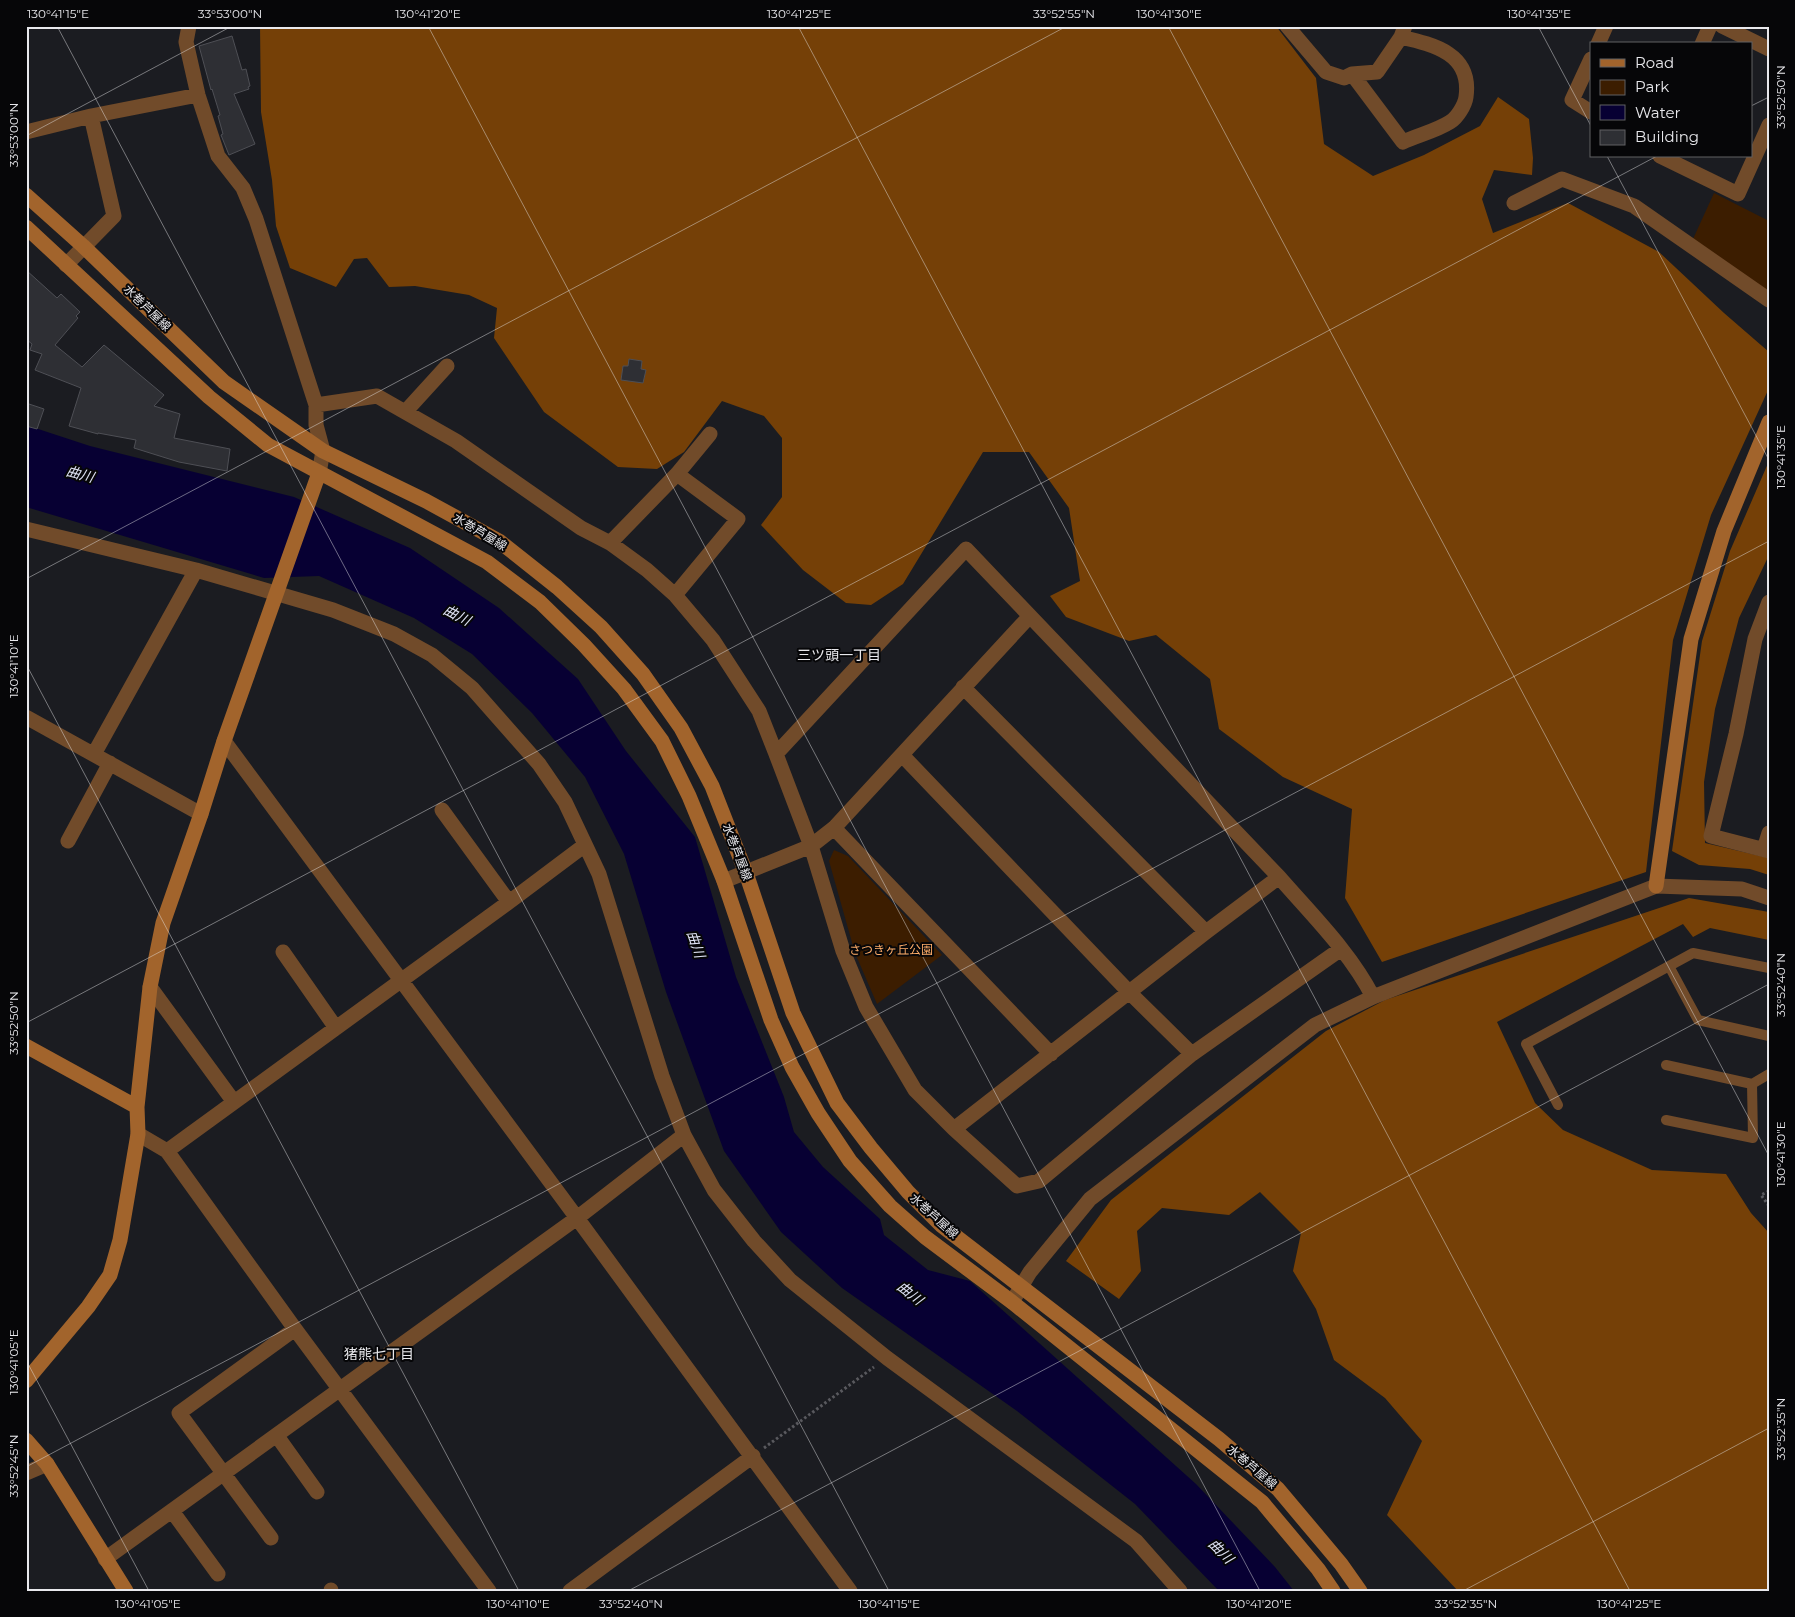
<svg xmlns="http://www.w3.org/2000/svg" width="1795" height="1617" font-family="Montserrat,'Noto Sans JP',sans-serif">
<style>
.green{fill:#3c1d00}
.forest{fill:#754007}
.water{fill:#070033}
.building{fill:#2e2f34;stroke:#4e4f55}
.lines{fill:none;stroke-linecap:round;stroke-linejoin:round}
.path{stroke:#59595e;stroke-width:3;stroke-dasharray:2.5 2.5;stroke-linecap:butt}
.lane{stroke:#714b2a;stroke-width:10}
.street{stroke:#714b2a;stroke-width:15}
.secondary{stroke:#a2642c;stroke-width:15}
.ticks{fill:none;stroke:#e8e8ec;stroke-width:1;stroke-opacity:0.45}
.labels{text-anchor:middle;stroke-width:4;stroke-linejoin:round;paint-order:stroke}
.street-label{font-size:12px;fill:#e8e8ec;stroke:#060608}
.park-label{font-size:12px;fill:#ffae6a;stroke:#060608}
.water-label{font-size:14px;font-style:italic;fill:#dfe3f5;stroke:#060608}
.neighbourhood-label{font-size:14px;fill:#e8e8ec;stroke:#060608}
.neatline{fill:none;stroke:#e8e8ec;stroke-width:2}
.ticks-label{font-size:12px;text-anchor:middle;fill:#e8e8ec}
</style>
<rect width="100%" height="100%" fill="#1b1c21"/>
<path class="green" d="M1714,193L1769,221V288L1766,290L1693,239Z
M834,850L848,856L942,955L877,1004L855,953L829,861Z"/>
<path class="forest" d="M260,26H1276L1316,78L1324,144L1373,176L1424,155L1480,126L1498,97L1529,119L1533,158L1532,175L1494,170L1482,199L1493,233L1568,203L1659,252L1724,313L1769,352V388L1711,515L1673,640L1646,872L1382,962L1345,898L1352,809L1283,777L1219,729L1210,679L1156,635L1129,641L1066,617L1050,596L1080,581L1069,508L1029,452H983L903,584L871,605L846,603L803,570L761,525L782,497V438L764,416L722,401L684,452L657,469L618,467L544,412L494,338L497,308L469,295L415,286L389,287L367,258L354,259L336,287L290,268L276,226L272,180L261,112Z
M1769,461V555L1739,618L1715,709L1704,782L1705,843L1769,858V875L1750,869L1699,865L1672,851L1702,641L1730,551Z
M1689,898L1769,912V940L1710,928L1693,937L1683,924L1497,1022L1535,1103L1563,1130L1652,1170L1726,1174L1751,1213L1769,1233V1591H1458L1387,1515L1422,1441L1385,1398L1334,1360L1316,1309L1293,1271L1301,1233L1260,1192L1229,1215L1162,1208L1137,1231L1141,1271L1119,1299L1066,1261L1111,1200L1326,1031L1385,1000Z"/>
<path class="water" d="M26,425L90,446L294,497L410,548L499,608L578,679L626,751L695,837L736,977L784,1097L794,1132L823,1167L880,1219L884,1235L928,1270L970,1281L1196,1484L1275,1567L1294,1591H1219L1135,1504L1017,1411L842,1288L781,1232L724,1151L666,992L624,854L585,777L532,713L472,654L414,618L319,576L264,578L26,507Z"/>
<path class="building" d="M232,36L242,70L246,69L250,86L248,87L249,89L234,94L255,144L229,155L221,135L223,134L218,116L220,115L212,89L211,90L199,46Z
M26,270L57,298L61,294L80,312L76,316L78,318L55,345L82,367L104,345L164,395L154,406L180,414L174,438L230,449L227,471L179,462L134,448L136,440L98,433V434L69,426L81,388L35,370L42,354L30,350L32,344L26,339Z
M629,359L642,361L641,369L646,370L643,383L621,380L623,366H628Z
M26,403L44,409L37,429L26,426Z"/>
<g class="lines">
<path class="path" d="M1769,1191L1761,1195L1769,1206
M764,1448L874,1367"/>
<path class="lane" d="M1669,966L1698,1020L1769,1036
M1666,1065L1752,1084
M1558,1105L1526,1044L1693,953L1769,968
M1666,1120L1753,1138L1752,1084L1769,1074"/>
<path class="street" d="M189,26L186,42L198,95L218,156L243,188L256,219L316,405V425L323,451L319,473
M1287,26L1326,72L1344,78L1352,74L1377,72L1401,37L1405,26
M1722,26L1769,49
M1598,44L1606,26
M1702,44L1710,26
M1591,59L1572,100L1591,112
M1352,74L1403,142C1418,135 1436,131 1450,122C1457,118 1465,105 1466,97C1472,54 1435,45 1401,37
M26,132L91,116L198,95
M1660,156L1738,194L1769,125
M1514,203L1562,179L1634,206L1769,300
M66,265L114,216L91,116
M316,405L377,396L456,441L581,528L610,543L647,570L675,595L713,640L759,711L776,754
M406,411L447,366
M26,529L196,570L333,610L394,634L432,655L472,688L539,764L565,802L599,874L662,1076L684,1135L714,1190L754,1241L790,1280L887,1358L1136,1541L1180,1591
M610,543L677,474L710,434
M966,549L1279,877L1206,932L954,1129L915,1090L866,1007L843,951L811,846L776,754Z
M675,595L738,519L677,474
M1769,602L1755,639L1736,734L1711,836L1769,851
M963,687L1206,932
M26,717L201,814
M224,741L577,1218L850,1591
M94,754L196,570
M902,755L1129,992L1192,1054
M442,810L509,902
M834,828L1051,1054
M68,841L110,763
M1764,849L1769,833
M1279,877C1312,915 1350,952 1373,997
M724,881L811,846L834,828L1029,617
M283,952L336,1028
M150,987L234,1102
M954,1129L1017,1186L1039,1181L1192,1054L1341,949
M138,1134L167,1151L295,1329L489,1591
M167,1151L509,902L585,845
M1012,1302L1030,1272L1090,1199L1315,1025L1373,997L1656,886L1742,889L1769,898
M277,1436L317,1492
M26,1473L47,1464
M172,1511L218,1574
M271,1538L179,1413L295,1329
M105,1559L577,1218L684,1135
M331,1590V1591
M570,1591L753,1456"/>
<path class="secondary" d="M26,195L83,246L224,382L323,451L426,501L499,541L557,587L601,627L643,674L681,728L712,786L746,873L793,1013L837,1103L871,1148L908,1192L941,1225L1219,1439L1278,1489L1341,1564L1360,1591
M26,227L209,397L268,445L487,562L540,602L584,645L624,689L662,741L689,796L724,881L771,1020L792,1067L818,1113L850,1161L890,1206L925,1237L1012,1302L1262,1502L1318,1569L1333,1591
M1656,886L1691,639L1724,531L1769,422
M26,1046L137,1107
M26,1381L88,1307L110,1275L120,1240L138,1134L137,1107L150,987L163,923L201,814L224,741L319,473
M26,1440L47,1464L126,1591"/>
</g>
<path class="ticks" d="M57,26L889,1591M428,26L1260,1591M798,26L1630,1591M1168,26L1769,1156M1538,26L1591,126M1751,106L1769,97M26,136L232,26M1607,156L1769,460M26,579L1067,26M26,664L519,1591M26,1023L1657,156M26,1360L149,1591M26,1467L1769,541M628,1591L1769,984M1463,1591L1769,1428"/>
<g class="labels">
<g class="street-label">
<text transform="translate(147 308) rotate(44)" y="4">水巻芦屋線</text>
<text transform="translate(480 532) rotate(31)" y="4">水巻芦屋線</text>
<text transform="translate(737 852) rotate(69)" y="4">水巻芦屋線</text>
<text transform="translate(934 1216) rotate(42)" y="4">水巻芦屋線</text>
<text transform="translate(1252 1467) rotate(40)" y="4">水巻芦屋線</text>
</g>
<g class="park-label">
<text x="891" y="954">さつきヶ丘公園</text>
</g>
<g class="water-label">
<text transform="translate(80 474) rotate(15)" y="5">曲川</text>
<text transform="translate(457 615) rotate(27)" y="5">曲川</text>
<text transform="translate(696 944) rotate(71)" y="5">曲川</text>
<text transform="translate(910 1293) rotate(38)" y="5">曲川</text>
<text transform="translate(1221 1551) rotate(45)" y="5">曲川</text>
</g>
<g class="neighbourhood-label">
<text x="839" y="660">三ツ頭一丁目</text>
<text x="379" y="1359">猪熊七丁目</text>
</g>
</g>
<rect width="1795" height="1617" fill="none" stroke="#060608" stroke-width="55"/>
<rect x="1590" y="42" width="162" height="115" fill="#060608" stroke="#606063"/>
<rect x="1600" y="59" width="25" height="8" fill="#a2642c" stroke="#606063"/>
<text x="1635" y="68" font-size="15" fill="#e8e8ec">Road</text>
<rect x="1600" y="80" width="25" height="15" fill="#3c1d00" stroke="#606063"/>
<text x="1635" y="92" font-size="15" fill="#e8e8ec">Park</text>
<rect x="1600" y="105" width="25" height="15" fill="#070033" stroke="#606063"/>
<text x="1635" y="118" font-size="15" fill="#e8e8ec">Water</text>
<rect x="1600" y="130" width="25" height="15" fill="#2e2f34" stroke="#606063"/>
<text x="1635" y="142" font-size="15" fill="#e8e8ec">Building</text>
<rect x="28" y="28" width="1740" height="1562" class="neatline"/>
<g class="ticks-label">
<text x="58" y="18">130°41'15"E</text>
<text x="230" y="18">33°53'00"N</text>
<text x="428" y="18">130°41'20"E</text>
<text x="799" y="18">130°41'25"E</text>
<text x="1064" y="18">33°52'55"N</text>
<text x="1169" y="18">130°41'30"E</text>
<text x="1539" y="18">130°41'35"E</text>
<text transform="translate(1781 97) rotate(-90)" y="4">33°52'50"N</text>
<text transform="translate(14 135) rotate(-90)" y="4">33°53'00"N</text>
<text transform="translate(1781 457) rotate(-90)" y="4">130°41'35"E</text>
<text transform="translate(14 666) rotate(-90)" y="4">130°41'10"E</text>
<text transform="translate(1781 985) rotate(-90)" y="4">33°52'40"N</text>
<text transform="translate(14 1023) rotate(-90)" y="4">33°52'50"N</text>
<text transform="translate(1781 1154) rotate(-90)" y="4">130°41'30"E</text>
<text transform="translate(14 1362) rotate(-90)" y="4">130°41'05"E</text>
<text transform="translate(1781 1429) rotate(-90)" y="4">33°52'35"N</text>
<text transform="translate(14 1466) rotate(-90)" y="4">33°52'45"N</text>
<text x="148" y="1608">130°41'05"E</text>
<text x="518" y="1608">130°41'10"E</text>
<text x="631" y="1608">33°52'40"N</text>
<text x="889" y="1608">130°41'15"E</text>
<text x="1259" y="1608">130°41'20"E</text>
<text x="1466" y="1608">33°52'35"N</text>
<text x="1629" y="1608">130°41'25"E</text>
</g>
</svg>
